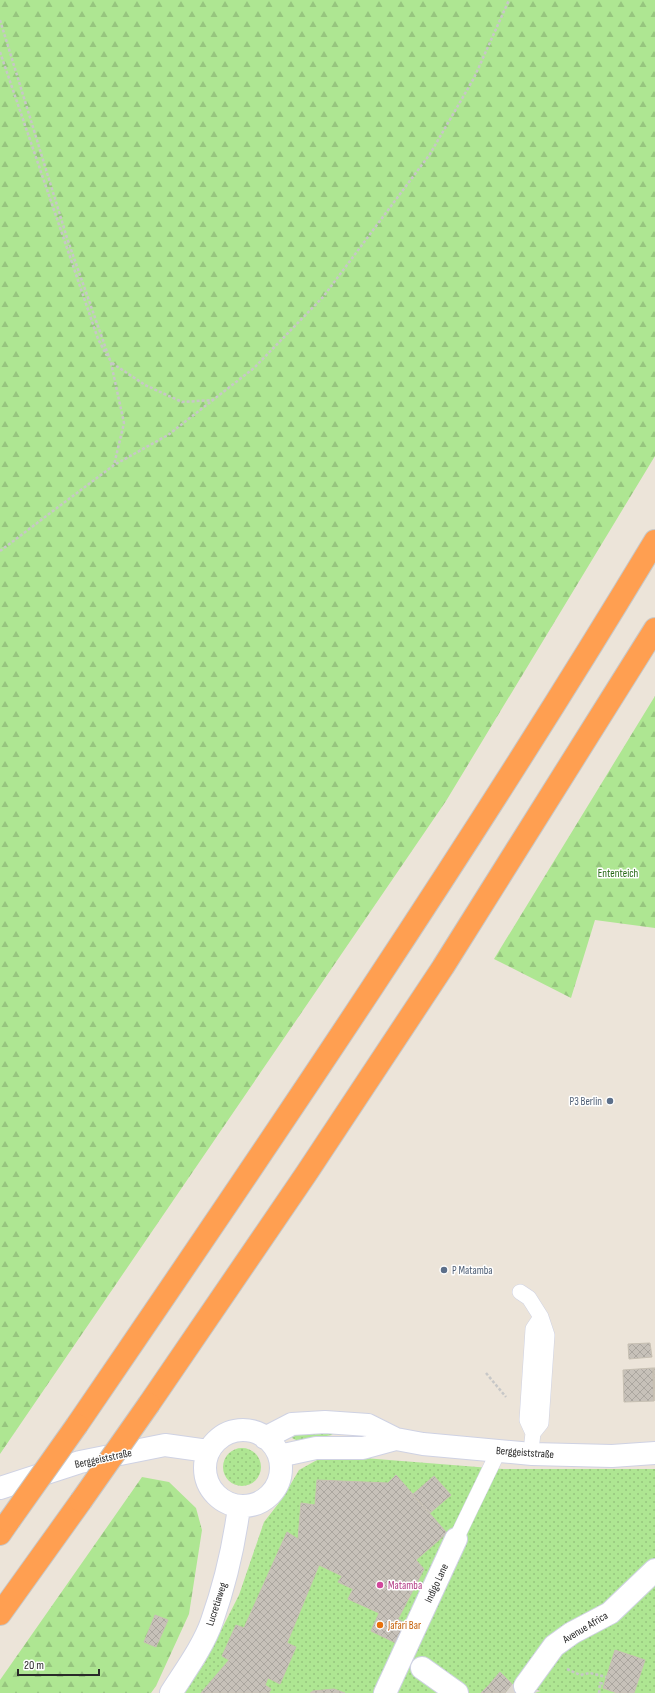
<svg xmlns="http://www.w3.org/2000/svg" width="655" height="1693" font-family="'Sofia Sans Condensed',sans-serif">
<style>
.grass{fill:url(#grass-dots)}
.forest{fill:url(#forest-firs)}
.plaza{fill:#dcd7d0}
.building{fill:url(#building-cross-hatch);stroke:#c7c0b3}
.lines{fill:none;stroke-linecap:round;stroke-linejoin:round}
.service-casing{stroke:#cfd2e3;stroke-width:16}
.pedestrian-casing{stroke:#cfd2e3;stroke-width:24}
.minor-casing{stroke:#cfd2e3;stroke-width:24}
.motorway-casing{stroke:#c7c7c7;stroke-width:24}
.path{stroke:#c7c7c7;stroke-width:2.5;stroke-dasharray:3 2;stroke-linecap:butt}
.service{stroke:#fff;stroke-width:15}
.pedestrian{stroke:#fff;stroke-width:22}
.minor{stroke:#fff;stroke-width:22}
.motorway{stroke:#ff9f51;stroke-width:22}
.motorway-bridge-casing{stroke:#c7c7c7;stroke-width:24;stroke-linecap:butt}
.motorway-bridge{stroke:#ff9f51;stroke-width:22}
.service-dot{fill:#5c6f8a;stroke:#fff;stroke-width:1.5}
.hotel-dot{fill:#d1479c;stroke:#fff;stroke-width:1.5}
.food-dot{fill:#e8710a;stroke:#fff;stroke-width:1.5}
.labels{text-anchor:middle;stroke-width:3;stroke-linejoin:round;paint-order:stroke}
.park-label{font-size:11px;fill:#266816;stroke:#fff}
.service-label{font-size:11px;fill:#4e5e75;stroke:#fff;text-anchor:end}
.street-label{font-size:11px;fill:#292929;stroke:#fff}
.hotel-label{font-size:11px;fill:#b23c85;stroke:#fff;text-anchor:start}
.food-label{font-size:11px;fill:#c56008;stroke:#fff;text-anchor:start}
</style>
<defs>
<pattern id="grass-dots" width="8" height="8" patternUnits="userSpaceOnUse"><rect width="8" height="8" fill="#aee692"/><path d="M2 2h.1M6 6h.1" fill="none" stroke="#96c57e" stroke-width="1.8" stroke-linecap="round"/></pattern>
<pattern id="forest-firs" width="22" height="20" patternUnits="userSpaceOnUse"><rect width="22" height="20" fill="#aee692"/><path d="M5 1l3.5 6h-7zM16 11l3.5 6h-7z" fill="#96c57e"/></pattern>
<pattern id="building-cross-hatch" width="8" height="8" patternUnits="userSpaceOnUse"><rect width="8" height="8" fill="#c7c1b9"/><path d="M0 0l8 8M0 8l8-8" fill="none" stroke="#aba69f"/></pattern>
</defs>
<rect width="100%" height="100%" fill="#ece4d9"/>
<path class="grass" d="M309,1430L333,1433L332,1435L298,1441L292,1438V1436Z
M223 1467a19 19 0 1 1 38 0a19 19 0 1 1-38 0Z
M326,1455L503,1469H655V1693H182L204,1664L239,1595L264,1522L282,1499L299,1470Z"/>
<path class="forest" d="M0,0H655V456L446,801L0,1454Z
M655,696V928L595,920L571,998L494,959Z
M142,1477L169,1482L196,1508L202,1530L189,1614L156,1686L151,1693H0V1680Z"/>
<path class="plaza" d="M512,1684L525,1686L541,1691L535,1693H505Z"/>
<path class="building" d="M650,1343L652,1357L629,1359L628,1344Z
M653,1368L654,1401L624,1402L623,1370Z
M653,1368H655L654,1401Z
M396,1475L447,1533L416,1560L424,1569L398,1619L407,1624L398,1644L371,1631L379,1613L348,1599L353,1589L338,1582L342,1576L319,1565L287,1643L296,1647L280,1684L268,1678L265,1685L271,1689L269,1693H201L229,1660L222,1656L236,1625L244,1628L287,1532L298,1539L301,1503L315,1505L317,1480L388,1483Z
M434,1476L451,1495L430,1513L412,1495Z
M155,1615L168,1620L156,1647L144,1642Z
M615,1650L645,1660L634,1693H617L603,1688Z
M500,1672L512,1684L505,1693H495L489,1685Z
M489,1685L495,1693H481Z
M334,1689L345,1693H310L313,1691Z"/>
<g class="lines">
<defs>
<path id="service" d="M520,1292L529,1298L541,1317L547,1335L541,1423L533,1433
M532,1442L533,1433L527,1420L533,1329L541,1317
M456,1539L499,1450"/>
<path id="pedestrian" d="M422,1668L457,1693
M525,1686L554,1646L572,1633L610,1613L655,1570
M385,1693L456,1539"/>
<path id="minor" d="M205 1468a38 38 0 1 1 76 0a38 38 0 1 1-76 0Z
M265,1438L292,1424L325,1422L368,1425L396,1439L423,1444L532,1454L612,1456L655,1453
M279,1456L316,1448H363L396,1439
M0,1488L80,1462L165,1445L208,1451
M171,1693C185,1671 204,1645 212,1621C225,1584 234,1545 239,1507"/>
<path id="motorway" d="M149,1404L306,1174L443,967L655,629
M77,1425C276,1134 473,843 655,541
M0,1534L9,1521
M0,1614L81,1501"/>
</defs>
<use href="#service" class="service-casing"/>
<use href="#pedestrian" class="pedestrian-casing"/>
<use href="#minor" class="minor-casing"/>
<use href="#motorway" class="motorway-casing"/>
<path class="path" d="M0,20L68,241L111,363L124,423L114,465
M0,52L98,339L107,356
M112,363L145,385L182,402L213,400
M0,551L114,465L168,435L254,368L323,297L430,154L474,78L509,0
M486,1373L506,1397
M567,1669L580,1675L590,1673L606,1677
M599,1693L600,1683L604,1684"/>
<use href="#service" class="service"/>
<use href="#pedestrian" class="pedestrian"/>
<use href="#minor" class="minor"/>
<use href="#motorway" class="motorway"/>
<defs>
<path id="motorway-bridge" d="M81,1501L149,1404
M9,1521L77,1425"/>
</defs>
<use href="#motorway-bridge" class="motorway-bridge-casing"/>
<use href="#motorway-bridge" class="motorway-bridge"/>
</g>
<g class="service-dot">
<circle cx="610" cy="1101" r="4"/>
<circle cx="444" cy="1270" r="4"/>
</g>
<circle class="hotel-dot" cx="380" cy="1585" r="4"/>
<circle class="food-dot" cx="380" cy="1625" r="4"/>
<g class="labels">
<g class="park-label">
<text x="618" y="877">Ententeich</text>
</g>
<g class="service-label">
<text x="602" y="1105">P3 Berlin</text>
<text x="452" y="1274" text-anchor="start">P Matamba</text>
</g>
<g class="street-label">
<text transform="translate(525 1452) rotate(4)" y="4">Berggeiststraße</text>
<text transform="translate(103 1458) rotate(-12)" y="4">Berggeiststraße</text>
<text transform="translate(436 1583) rotate(-65)" y="4">Indigo Lane</text>
<text transform="translate(216 1604) rotate(-72)" y="4">Lucretiaweg</text>
<text transform="translate(585 1627) rotate(-31)" y="4">Avenue Africa</text>
</g>
<g class="hotel-label">
<text x="388" y="1589">Matamba</text>
</g>
<g class="food-label">
<text x="388" y="1629">Jafari Bar</text>
</g>
</g>
<path d="M18 1669v6h81v-6" fill="none" stroke="#292929" stroke-width="2"/>
<text x="24" y="1669" font-size="12" fill="#292929" stroke="#ffffff" stroke-width="3" paint-order="stroke">20 m</text>
</svg>
